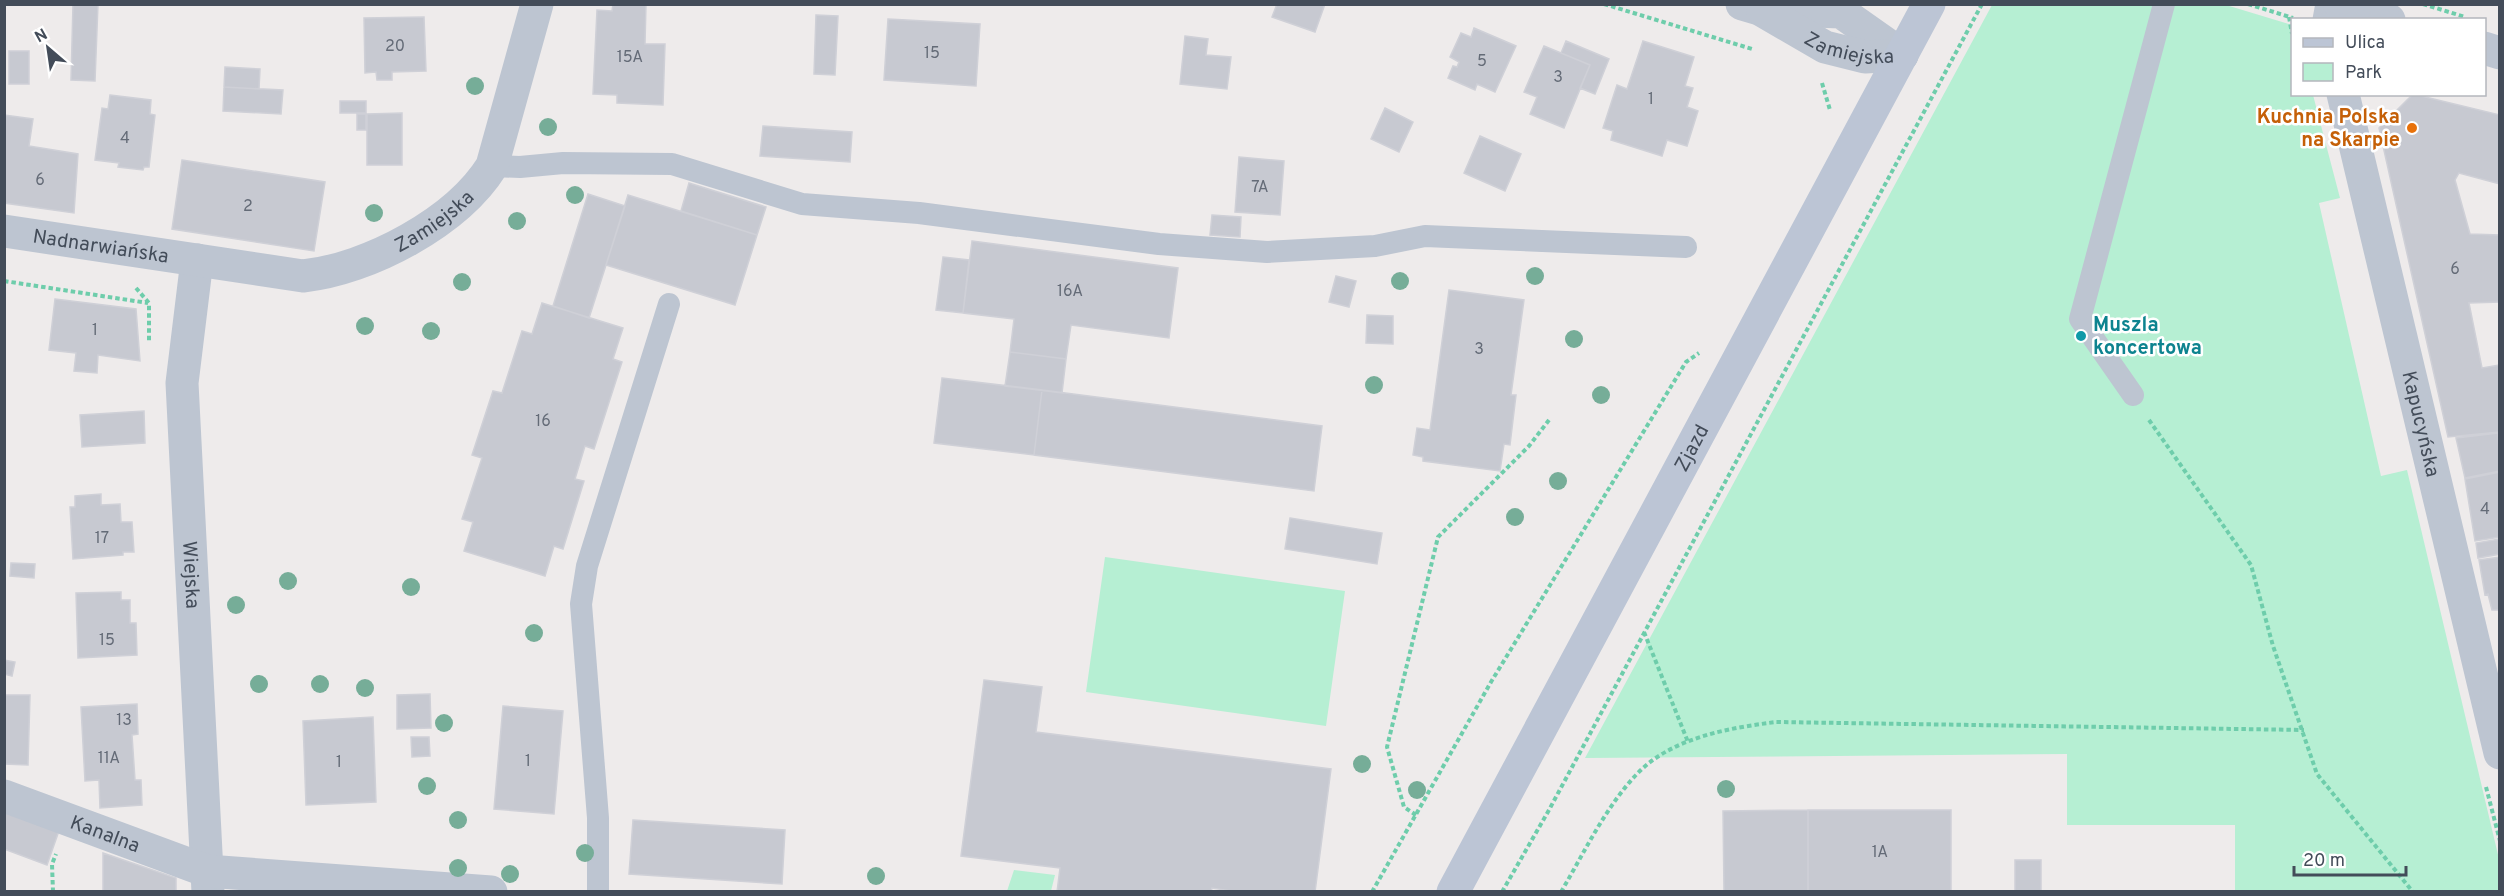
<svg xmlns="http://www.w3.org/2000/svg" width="2504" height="896" font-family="Overpass,sans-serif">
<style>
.green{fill:#b6efd3}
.building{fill:#c7c9d1;stroke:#cfd0d7;stroke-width:1.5}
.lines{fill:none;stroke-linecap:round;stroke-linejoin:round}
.path{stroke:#6ecdab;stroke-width:4;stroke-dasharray:4.5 3;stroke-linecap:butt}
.service{stroke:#bdc5d1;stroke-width:22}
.minor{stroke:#bdc5d1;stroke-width:33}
.tertiary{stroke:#bdc5d1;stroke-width:33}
.secondary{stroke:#bcc5d5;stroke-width:33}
.tree{fill:#76ad98}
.food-dot{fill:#e8710a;stroke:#fff;stroke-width:2}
.culture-dot{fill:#0f9aa8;stroke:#fff;stroke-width:2}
.labels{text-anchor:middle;stroke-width:5;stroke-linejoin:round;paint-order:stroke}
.number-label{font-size:16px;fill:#646b77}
.street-label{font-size:20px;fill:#434c59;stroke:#fff}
.food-label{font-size:20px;font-weight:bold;fill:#c56008;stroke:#fff;text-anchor:end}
.culture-label{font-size:20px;font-weight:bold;fill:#0d838f;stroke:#fff;text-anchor:start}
</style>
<rect width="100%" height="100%" fill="#eeebeb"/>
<path class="green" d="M1992,5H2226L2292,25V94L2313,95L2340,198L2319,203L2381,476L2407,470L2499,859V891H2235V825H2067V754L1585,758Z
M1105,557L1345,591L1326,726L1086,692Z
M1014,870L1055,875L1051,891H1007Z"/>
<path class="building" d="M73,4H98L95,81L71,80Z
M613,4H646L645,44H665L663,105L617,103V95L593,94L597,10L612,11Z
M1277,4H1325L1315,32L1272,17Z
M816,15L838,16L835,75L814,74Z
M424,17L426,71L392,72V80H377L376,72L365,73L364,18Z
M888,19L980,24L976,86L884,80Z
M1474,28L1516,46L1495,92L1477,84L1475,90L1448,78L1453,66L1457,67L1459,62L1450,57L1461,33L1471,37Z
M1185,36L1208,39L1206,55L1231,57L1227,89L1180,84Z
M1566,41L1609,59L1595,94L1580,88L1590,65L1561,53Z
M1643,41L1694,57L1685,86L1693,88L1687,107L1698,111L1687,146L1667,140L1662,156L1611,140L1613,131L1603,128L1617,85L1627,89Z
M1544,46L1590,65L1564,128L1530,114L1537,97L1524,92Z
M9,51H29V84H9Z
M225,67L260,69L259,89L224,87Z
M224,87L283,90L281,114L223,111Z
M2413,94L2500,115V184L2459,173L2455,180L2470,234L2500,235V302L2469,303L2482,368L2500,365V432L2448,437L2379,128Z
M110,95L151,100L150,114L155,115L149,167H144L143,170L118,167L119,163L95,160L102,108L108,109Z
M340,101H366V113H340Z
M1385,108L1413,122L1399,152L1371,139Z
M402,113V165H367V114Z
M357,114H366V130H357Z
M4,115L33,119L29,146L78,154L74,213L4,203Z
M763,126L852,132L850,162L760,156Z
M1480,136L1521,154L1505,191L1464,173Z
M1239,157L1284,161L1280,215L1235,212Z
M182,160L325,182L314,251L172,229Z
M689,183L766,207L757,235L681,211Z
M588,194L625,206L589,318L553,306Z
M628,195L757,235L735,305L606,265Z
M1212,215L1241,217L1240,237L1210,235Z
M972,241L1178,268L1169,338L1071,325L1066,359L1010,352L1014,319L963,313Z
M943,257L969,260L963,313L936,310Z
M1336,276L1356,281L1349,307L1329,302Z
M1449,290L1524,300L1511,395H1516L1510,445L1504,444L1500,471L1423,461V457L1413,455L1417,428L1430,430Z
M55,299L136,309L140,361L98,355L97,373L74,371L76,353L49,350Z
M542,303L623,328L613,359L622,362L594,449L585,446L575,479L584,481L563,549L554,546L545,576L464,551L473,522L462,519L482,458L472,455L493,391L502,393L522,331L532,334Z
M1367,315L1393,316V344L1366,343Z
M1010,352L1066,359L1062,393L1005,386Z
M942,378L1042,390L1034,455L934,443Z
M1042,390L1322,426L1314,491L1034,455Z
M144,411L145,443L82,447L80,415Z
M2498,433L2500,471L2465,478L2456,438Z
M2500,472V537L2475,541L2465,479Z
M101,494V505L120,504L121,522H132L134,552H123V555L73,559L70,507H75V496Z
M1290,518L1382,533L1377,564L1285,549Z
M2500,539V554L2478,558L2476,543Z
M2500,557V610H2492L2488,594L2485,595L2479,560Z
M11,563L35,564L34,578L10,576Z
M121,592V600H130V623H136L137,655L78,658L76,593Z
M4,660L15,662L12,676L4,674Z
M984,680L1042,687L1036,732L1331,769L1315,892H1237L1212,888L1211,892H1057L1060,868L961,856Z
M430,694L431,728L397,729V695Z
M4,695H30L28,765L4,764Z
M137,704L138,734L132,735L135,780H141L142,805L100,808L99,780L85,781L81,707Z
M503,706L563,711L554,814L494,809Z
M373,717L376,802L306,805L303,721Z
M411,737H429L430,756L412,757Z
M4,808L60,828L47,865L4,849Z
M1808,810H1951V892H1808Z
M1808,810V892H1724L1723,811Z
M633,820L785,830L782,884L629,874Z
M103,853L176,878V892H103Z
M2015,860H2041V892H2015Z"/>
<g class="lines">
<path class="path" d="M1604,4L1752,49
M2248,4L2293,18
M2423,4L2465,17
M2289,17L2292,34
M1822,83L1830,110
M4,281L148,303
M136,288L149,303V342
M2149,420L2251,565L2273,646L2317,774L2413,892
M1644,632L1688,742
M2486,787L2500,841
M1416,815L1404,807L1387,747L1438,537L1529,446L1549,420
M53,892L52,864L56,854
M1372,892L1491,682L1686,362L1699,353
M1502,892L1549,810L1982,4
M1561,892C1584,853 1605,808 1636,775C1670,738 1728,728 1776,722L2304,730"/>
<path class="service" d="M492,166L520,167L563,163L672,164L802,204L919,213L1159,244L1267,252L1375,246L1425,236L1686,247
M2133,395L2080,319L2164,4
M598,892V818L581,604L587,566L669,304"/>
<g class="minor">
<path d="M2329,20L2332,4"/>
<path id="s1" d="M2343,94L2500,753"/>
<path id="s2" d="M197,260L182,383L208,892"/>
<path id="s3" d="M4,796L207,871L491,892"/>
</g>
<g class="tertiary">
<path d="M1742,4L1759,9L1841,12L1902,55"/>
<path d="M2340,4L2389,20"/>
<path id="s4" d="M1763,11L1825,47L1865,57L1902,55"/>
<path d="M2484,48L2500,53"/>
<path id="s5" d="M4,231L303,276C369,269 457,222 492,166L537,4"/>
</g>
<path class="secondary" id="s6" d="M1453,892L1929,4"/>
</g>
<g class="tree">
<circle cx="475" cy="86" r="9"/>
<circle cx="548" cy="127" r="9"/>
<circle cx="575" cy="195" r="9"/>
<circle cx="374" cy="213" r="9"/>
<circle cx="517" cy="221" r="9"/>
<circle cx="1535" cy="276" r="9"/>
<circle cx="1400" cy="281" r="9"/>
<circle cx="462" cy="282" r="9"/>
<circle cx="365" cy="326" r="9"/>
<circle cx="431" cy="331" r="9"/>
<circle cx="1574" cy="339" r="9"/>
<circle cx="1374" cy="385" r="9"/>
<circle cx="1601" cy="395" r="9"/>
<circle cx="1558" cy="481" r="9"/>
<circle cx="1515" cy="517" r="9"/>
<circle cx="288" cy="581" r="9"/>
<circle cx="411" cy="587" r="9"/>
<circle cx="236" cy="605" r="9"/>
<circle cx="534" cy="633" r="9"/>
<circle cx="259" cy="684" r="9"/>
<circle cx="320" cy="684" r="9"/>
<circle cx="365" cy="688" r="9"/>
<circle cx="444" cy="723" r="9"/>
<circle cx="1362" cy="764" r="9"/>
<circle cx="427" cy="786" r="9"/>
<circle cx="1726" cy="789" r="9"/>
<circle cx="1417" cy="790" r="9"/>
<circle cx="458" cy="820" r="9"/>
<circle cx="585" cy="853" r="9"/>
<circle cx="458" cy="868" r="9"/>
<circle cx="510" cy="874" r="9"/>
<circle cx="876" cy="876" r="9"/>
</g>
<circle class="food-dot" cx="2412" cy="128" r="6"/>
<circle class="culture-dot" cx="2081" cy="336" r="6"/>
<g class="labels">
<g class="number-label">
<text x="395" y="51">20</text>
<text x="932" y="58">15</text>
<text x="630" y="62">15A</text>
<text x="1482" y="66">5</text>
<text x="1558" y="82">3</text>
<text x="1651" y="104">1</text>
<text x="125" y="143">4</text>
<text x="40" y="185">6</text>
<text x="1260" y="192">7A</text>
<text x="248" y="211">2</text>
<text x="2455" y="274">6</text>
<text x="1070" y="296">16A</text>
<text x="95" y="335">1</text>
<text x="1479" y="354">3</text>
<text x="543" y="426">16</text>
<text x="2485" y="514">4</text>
<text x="102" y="543">17</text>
<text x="107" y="645">15</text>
<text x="124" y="725">13</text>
<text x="109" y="763">11A</text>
<text x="528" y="766">1</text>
<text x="339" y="767">1</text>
<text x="1880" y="857">1A</text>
</g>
<g class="street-label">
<text dy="7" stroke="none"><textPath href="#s4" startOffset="96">Zamiejska</textPath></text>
<text dy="7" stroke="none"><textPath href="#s5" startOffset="446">Zamiejska</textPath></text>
<text dy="7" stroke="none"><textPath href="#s5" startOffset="98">Nadnarwiańska</textPath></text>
<text dy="7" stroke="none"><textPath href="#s1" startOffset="339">Kapucyńska</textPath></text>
<text dy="7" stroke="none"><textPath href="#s6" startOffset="504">Zjazd</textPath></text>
<text dy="7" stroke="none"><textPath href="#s2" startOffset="316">Wiejska</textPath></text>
<text dy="7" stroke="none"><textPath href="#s3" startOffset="108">Kanalna</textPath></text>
</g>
<g class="food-label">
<text x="2400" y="123">Kuchnia Polska<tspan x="2400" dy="23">na Skarpie</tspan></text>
</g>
<g class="culture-label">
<text x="2093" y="331">Muszla<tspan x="2093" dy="23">koncertowa</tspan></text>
</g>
</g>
<rect width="2504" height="896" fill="none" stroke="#434c59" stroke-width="12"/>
<rect x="2291" y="18" width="195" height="78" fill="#ffffff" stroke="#b4b7bd" stroke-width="1.5"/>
<rect x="2303" y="38" width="30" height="9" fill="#bcc5d5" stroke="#b4b7bd" stroke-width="1.5"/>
<text x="2345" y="48" font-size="18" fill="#434c59">Ulica</text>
<rect x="2303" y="63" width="30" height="18" fill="#b6efd3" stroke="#b4b7bd" stroke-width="1.5"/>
<text x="2345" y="78" font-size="18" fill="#434c59">Park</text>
<g transform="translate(48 48) rotate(331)" stroke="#ffffff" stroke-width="4.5" paint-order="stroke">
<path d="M0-4.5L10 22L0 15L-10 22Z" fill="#434c59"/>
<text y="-9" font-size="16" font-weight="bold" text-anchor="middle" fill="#434c59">N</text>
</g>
<path d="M2294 866v9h112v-9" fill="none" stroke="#434c59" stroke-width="3"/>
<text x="2303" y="866" font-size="18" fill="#434c59" stroke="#ffffff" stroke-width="4.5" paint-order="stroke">20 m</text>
</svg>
